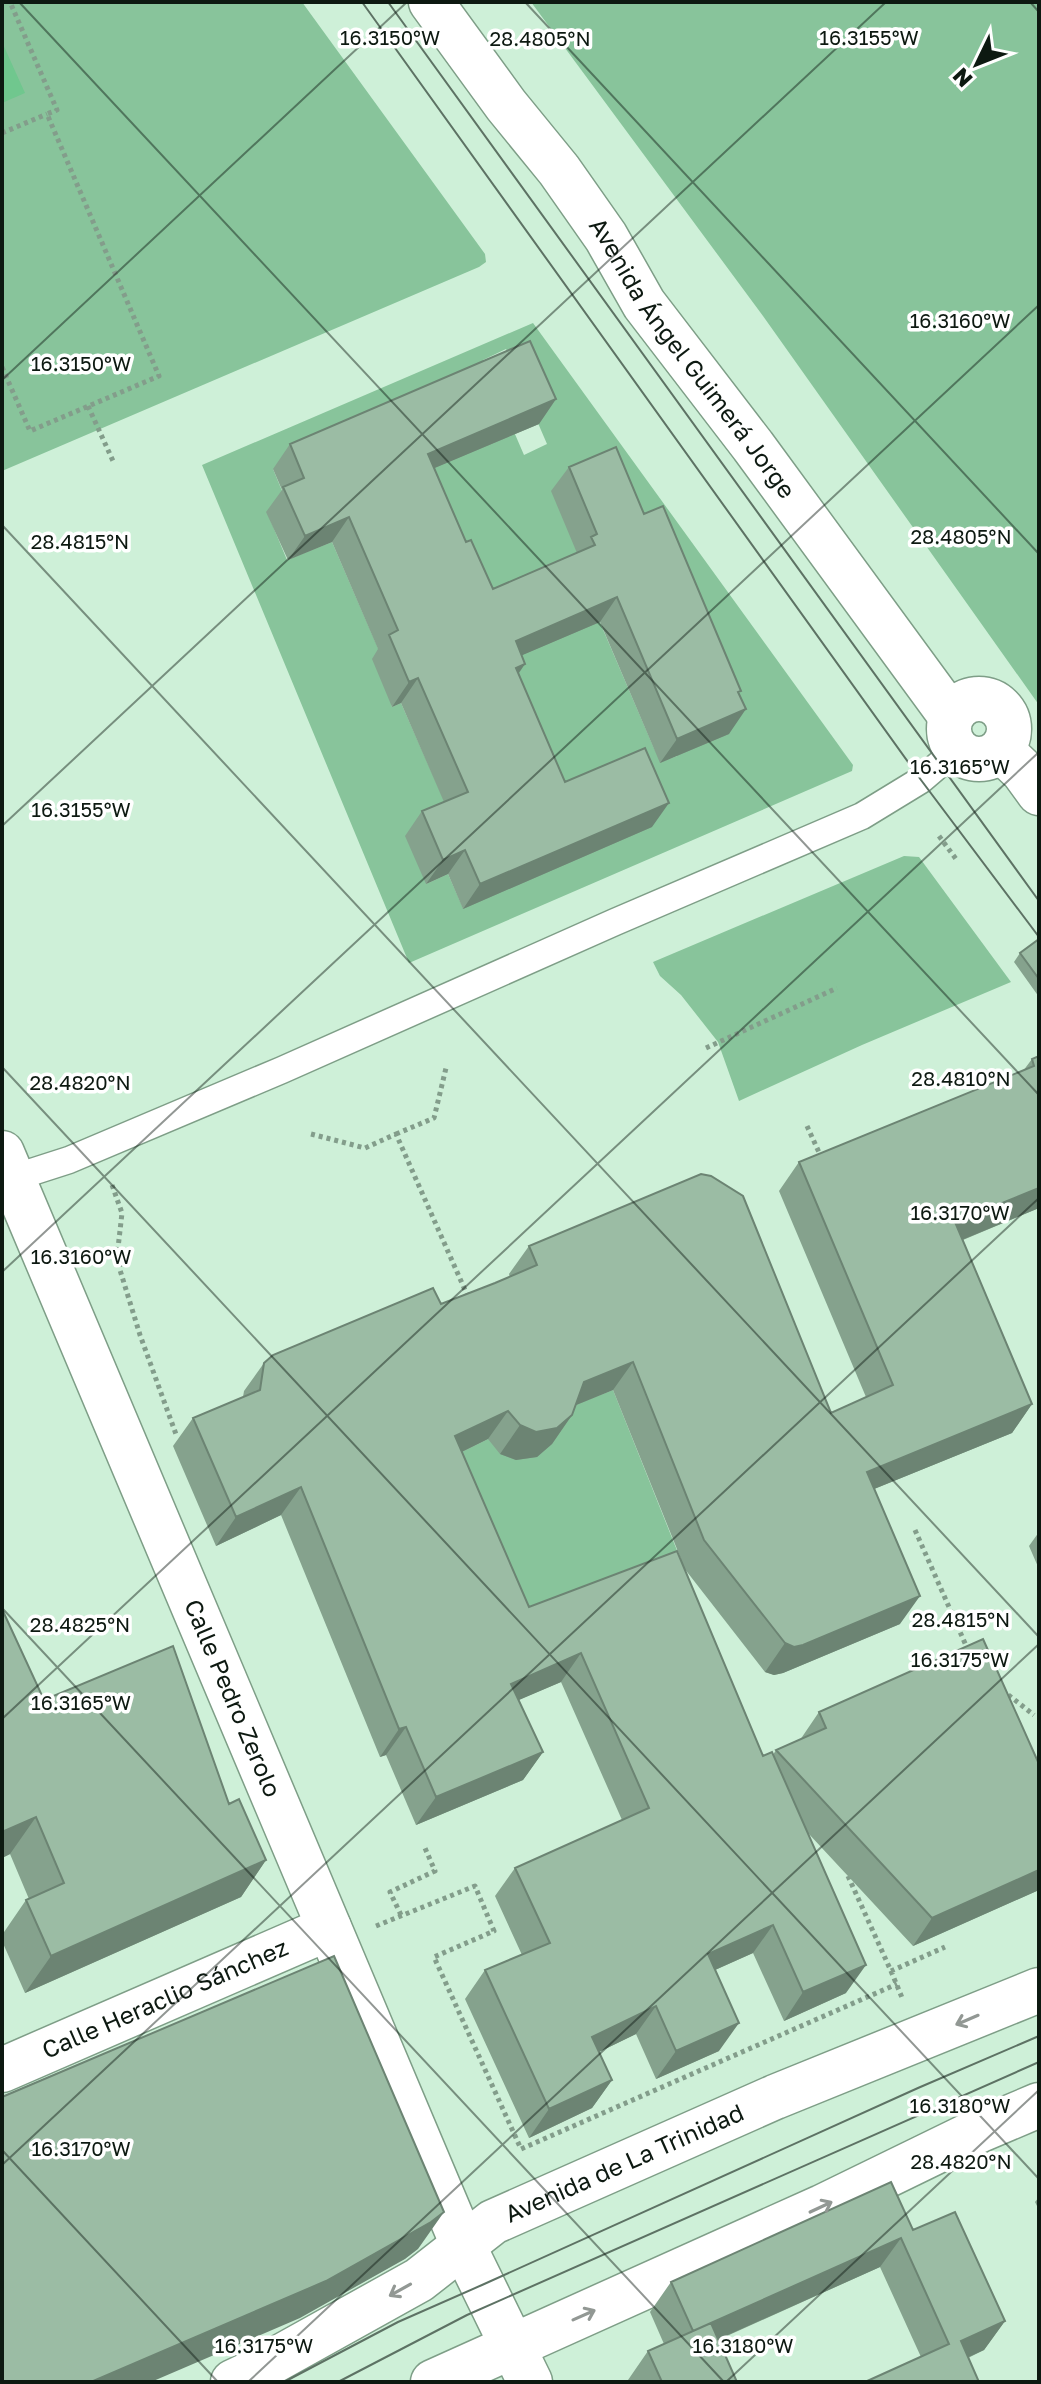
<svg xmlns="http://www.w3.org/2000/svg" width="1041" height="2384" font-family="'Golos Text',sans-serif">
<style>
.green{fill:#88c49b;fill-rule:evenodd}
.water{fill:#70c78e}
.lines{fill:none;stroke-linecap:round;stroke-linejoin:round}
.lane-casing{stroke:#7e9e87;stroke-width:29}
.street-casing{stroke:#7e9e87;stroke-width:47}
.secondary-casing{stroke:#7e9e87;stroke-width:47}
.path{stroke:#839d8b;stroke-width:5;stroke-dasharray:4 4;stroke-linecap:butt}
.lane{stroke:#fff;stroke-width:26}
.street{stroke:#fff;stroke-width:44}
.secondary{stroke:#fff;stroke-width:44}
.tram{stroke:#5d7264;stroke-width:2}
.wall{fill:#85a28d;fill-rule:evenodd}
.shaded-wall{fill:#6c8473}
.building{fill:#9bbca4;stroke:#6c8473;stroke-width:2}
.oneway{stroke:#929894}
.ticks{fill:none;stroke:#0d1911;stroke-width:2;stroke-opacity:0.45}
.labels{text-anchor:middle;stroke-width:7;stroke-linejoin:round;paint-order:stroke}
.street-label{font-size:24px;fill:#0d1911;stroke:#fff}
.ticks-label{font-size:20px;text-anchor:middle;fill:#0d1911;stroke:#fff;stroke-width:7;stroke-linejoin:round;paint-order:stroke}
</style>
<rect width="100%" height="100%" fill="#cef0d8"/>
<path class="green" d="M2,2H302L485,254L486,262L479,267L2,471Z
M531,2H1039V705L763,316Z
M533,323L853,765L852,771L409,963L202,465ZM506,349L547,444L524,455L483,360ZM273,469L476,614L548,806L463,908L448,874L426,884L451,816L401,703L392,707L381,655L332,542L287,560L267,512L287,503ZM580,558L670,739L677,756L661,762L653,746L574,562Z
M904,856L919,857L1011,982L862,1045L739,1101L718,1042L681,995L660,976L653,962Z
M613,1390L688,1578L516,1651L435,1465L488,1439Z"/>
<path class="water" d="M2,42L25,93L2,103Z"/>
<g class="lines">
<defs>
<path id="lane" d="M13,1178L69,1160L282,1070L615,922L862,816L921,780L956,750"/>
<g id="street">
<path id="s1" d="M2,1153L463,2245L530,2382"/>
<path id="s2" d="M2,2070L329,1928"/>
</g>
<g id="secondary">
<path id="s3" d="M431,2L506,105L559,170L606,237L644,304L753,446L950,715"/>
<circle cx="979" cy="729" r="30"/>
<path d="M1002,751L1023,771L1039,793"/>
<path id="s4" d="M233,2382L250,2374L419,2280L493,2222L775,2097L1039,1990"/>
<path d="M433,2382L822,2207L980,2130L1039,2105"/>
</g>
</defs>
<use href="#lane" class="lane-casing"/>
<use href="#street" class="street-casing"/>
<use href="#secondary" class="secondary-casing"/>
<path class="path" d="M2,133L47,114
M2,367L30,431L159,376L47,114L57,110L10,2
M88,406L113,461
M939,836L956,859
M706,1048L837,988
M807,1126L822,1159
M311,1134L365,1148L396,1134L469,1299
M396,1134L434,1118L446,1068
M112,1185L122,1213L118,1248L120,1270L140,1335L177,1437
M915,1530L968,1650
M1002,1690L1034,1715
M848,1876L891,1971L945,1947
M401,1915L390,1892L435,1871L425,1848
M376,1926L475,1886L494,1931L434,1957L521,2149L897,1984
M891,1971L903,2000"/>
<use href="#lane" class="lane"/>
<use href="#street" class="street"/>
<use href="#secondary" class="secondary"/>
<path class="tram" d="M362,2L921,780L1039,937
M388,2L1039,901
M284,2382L398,2322L482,2285L918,2088L1039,2036
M338,2382L467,2315L1039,2062"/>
</g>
<path class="wall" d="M556,399L539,424L434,468L466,542L493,589L577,553L551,491L569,467L644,514L739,694L729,734L660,763L600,622L522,655L518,674L565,782L652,827L463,909L448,874L426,884L405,836L422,811L444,802L401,703L392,707L372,659L378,649L332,542L288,560L266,512L282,490L273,469L290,444Z
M1039,939V997L1014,962L1020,953Z
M1039,1056V1208L963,1240L1032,1404L1012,1433L874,1489L900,1624L783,1673L774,1675L765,1672L684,1568L763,1756L773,1755L776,1750L800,1740L819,1712L1039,1764V1890L913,1946L808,1833L846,1993L784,2021L753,1953L715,1970L719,2051L656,2079L636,2034L599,2052L612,2080L592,2108L529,2138L465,1999L485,1970L522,1955L495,1896L515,1868L622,1820L561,1682L518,1700L543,1752L523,1780L416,1825L386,1755L380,1757L281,1515L216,1546L173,1446L193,1418L243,1397L244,1391L264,1363L441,1304L510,1277L509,1274L529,1246L831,1413L866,1397L779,1191L799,1162L1023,1071L1032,1059ZM613,1390L681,1559L529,1607L462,1452L488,1439L500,1454L516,1460L537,1457L552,1444L572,1415L576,1405Z
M1039,1532V1569L1029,1546Z
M2,1609L44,1700L229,1804L266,1860L241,1897L25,1993L2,1941V1935L26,1900L29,1899L10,1854L2,1858Z
M1039,2197V2210L1035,2202Z
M913,2230L1005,2321L984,2350L968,2358L921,2357L880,2267L718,2340L737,2382H629L628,2380L648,2351L664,2344L650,2312L671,2282Z"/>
<path class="shaded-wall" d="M556,399L539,424L411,478L428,454Z
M349,517L332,542L288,560L305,536Z
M617,597L600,622L499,665L516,641Z
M525,664L508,689L516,668Z
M418,678L401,703L392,707L409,682Z
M746,709L729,734L660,763L677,739Z
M669,803L652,827L463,909L480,884Z
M465,850L448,874L426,884L443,860Z
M1039,1188V1208L935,1251L955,1222Z
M633,1362L613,1390L564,1410L584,1382Z
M1032,1404L1012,1433L847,1500L867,1472Z
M508,1411L488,1439L435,1465L455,1436Z
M572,1415L552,1444L537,1457L516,1460L500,1454L520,1425Z
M301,1487L281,1515L216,1546L236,1517Z
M920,1596L900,1624L783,1673L774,1675L765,1672L785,1643Z
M581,1653L561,1682L491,1712L511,1684Z
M406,1727L386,1755L380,1757L399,1729Z
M543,1752L523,1780L416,1825L436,1797Z
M36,1817L10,1854L2,1858V1832Z
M266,1860L241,1897L25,1993L51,1956Z
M1039,1870V1890L913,1946L932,1918Z
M773,1925L753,1953L688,1982L708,1954Z
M866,1965L846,1993L784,2021L803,1992Z
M656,2006L636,2034L572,2065L592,2037Z
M739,2023L719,2051L656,2079L676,2051Z
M612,2080L592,2108L529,2138L549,2109Z
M444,2212L418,2249L405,2259L300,2318L151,2382H91Z
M901,2238L880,2267L672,2360L693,2331Z
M1005,2321L984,2350L940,2370L961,2341Z"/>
<path class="building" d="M530,341L556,399L428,454L466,542L471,540L493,589L595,545L591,537L597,534L569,467L616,447L644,514L663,506L741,691L738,692L746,709L677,739L617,597L516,641L525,664L516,668L565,782L645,748L669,803L480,884L465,850L443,860L422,811L468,792L418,678L409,682L389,635L398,630L349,517L305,536L283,487L304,478L290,444Z
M1039,939V979L1020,953Z
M1039,1056V1188L955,1222L1032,1404L867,1472L920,1596L803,1645L794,1647L785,1643L704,1540L633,1362L584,1382L572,1415L557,1428L536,1432L520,1425L508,1411L455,1436L529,1607L677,1551L763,1756L772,1752L866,1965L803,1992L773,1925L708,1954L739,2023L676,2051L656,2006L592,2037L612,2080L549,2109L485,1970L550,1943L515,1868L649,1808L581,1653L511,1684L543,1752L436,1797L406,1727L399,1729L301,1487L236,1517L193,1418L260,1390L264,1363L273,1355L433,1288L441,1304L495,1283L537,1265L529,1246L701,1174L711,1176L743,1196L831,1413L893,1385L799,1162L1034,1066L1032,1059Z
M2,1609L44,1700L173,1646L229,1804L239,1799L266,1860L51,1956L26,1900L64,1883L36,1817L2,1832Z
M983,1639L1039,1764V1870L932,1918L776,1750L826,1728L819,1712Z
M334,1956L444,2212L431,2222L326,2281L91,2382H2V2097Z
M891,2182L913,2230L955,2212L1005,2321L961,2341L979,2382H865L949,2344L901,2238L693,2331L671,2282Z
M711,2323L737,2382H662L648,2351Z"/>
<defs><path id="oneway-shaft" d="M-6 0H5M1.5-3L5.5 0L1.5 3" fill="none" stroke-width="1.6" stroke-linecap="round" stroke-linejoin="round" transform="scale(2)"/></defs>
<g class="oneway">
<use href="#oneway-shaft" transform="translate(967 2020) rotate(157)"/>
<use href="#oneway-shaft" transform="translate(821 2207) rotate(-25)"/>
<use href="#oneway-shaft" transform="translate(400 2290) rotate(151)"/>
<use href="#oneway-shaft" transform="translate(584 2315) rotate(-24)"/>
</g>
<path class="ticks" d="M19,2L1039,1095M525,2L1039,554M1030,2L1039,12M2,380L407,2M2,525L1039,1637M2,826L886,2M2,1067L1039,2179M2,1272L1039,305M2,1608L724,2382M2,1719L1039,752M2,2150L218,2382M2,2165L1039,1198M248,2382L1039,1644M726,2382L1039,2090"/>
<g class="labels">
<g class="street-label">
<text dy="8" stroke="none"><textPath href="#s3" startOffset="442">Avenida Ángel Guimerá Jorge</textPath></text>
<text dy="8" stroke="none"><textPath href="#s1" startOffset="592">Calle Pedro Zerolo</textPath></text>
<text dy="8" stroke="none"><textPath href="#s2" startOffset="178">Calle Heraclio Sánchez</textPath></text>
<text dy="8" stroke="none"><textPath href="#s4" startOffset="450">Avenida de La Trinidad</textPath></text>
</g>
</g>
<g class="ticks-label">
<text x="390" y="45">16.3150°W</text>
<text x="869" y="45">16.3155°W</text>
<text x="540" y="46">28.4805°N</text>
<text x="960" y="328">16.3160°W</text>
<text x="81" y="371">16.3150°W</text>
<text x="961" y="544">28.4805°N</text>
<text x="80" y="549">28.4815°N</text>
<text x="960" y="774">16.3165°W</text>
<text x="81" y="817">16.3155°W</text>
<text x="961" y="1086">28.4810°N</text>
<text x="80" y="1090">28.4820°N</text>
<text x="960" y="1220">16.3170°W</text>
<text x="81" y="1264">16.3160°W</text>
<text x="961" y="1627">28.4815°N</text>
<text x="80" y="1632">28.4825°N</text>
<text x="960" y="1667">16.3175°W</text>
<text x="81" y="1710">16.3165°W</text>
<text x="960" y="2113">16.3180°W</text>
<text x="81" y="2156">16.3170°W</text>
<text x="961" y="2169">28.4820°N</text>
<text x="264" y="2353">16.3175°W</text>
<text x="743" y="2353">16.3180°W</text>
</g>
<rect width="1041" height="2384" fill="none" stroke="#0d1911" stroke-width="8"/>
<g transform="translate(977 64) rotate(227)" stroke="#ffffff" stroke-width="6" paint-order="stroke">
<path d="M0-6L14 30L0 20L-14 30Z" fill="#0d1911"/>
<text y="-12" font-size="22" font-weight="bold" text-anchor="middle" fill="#0d1911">N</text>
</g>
</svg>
